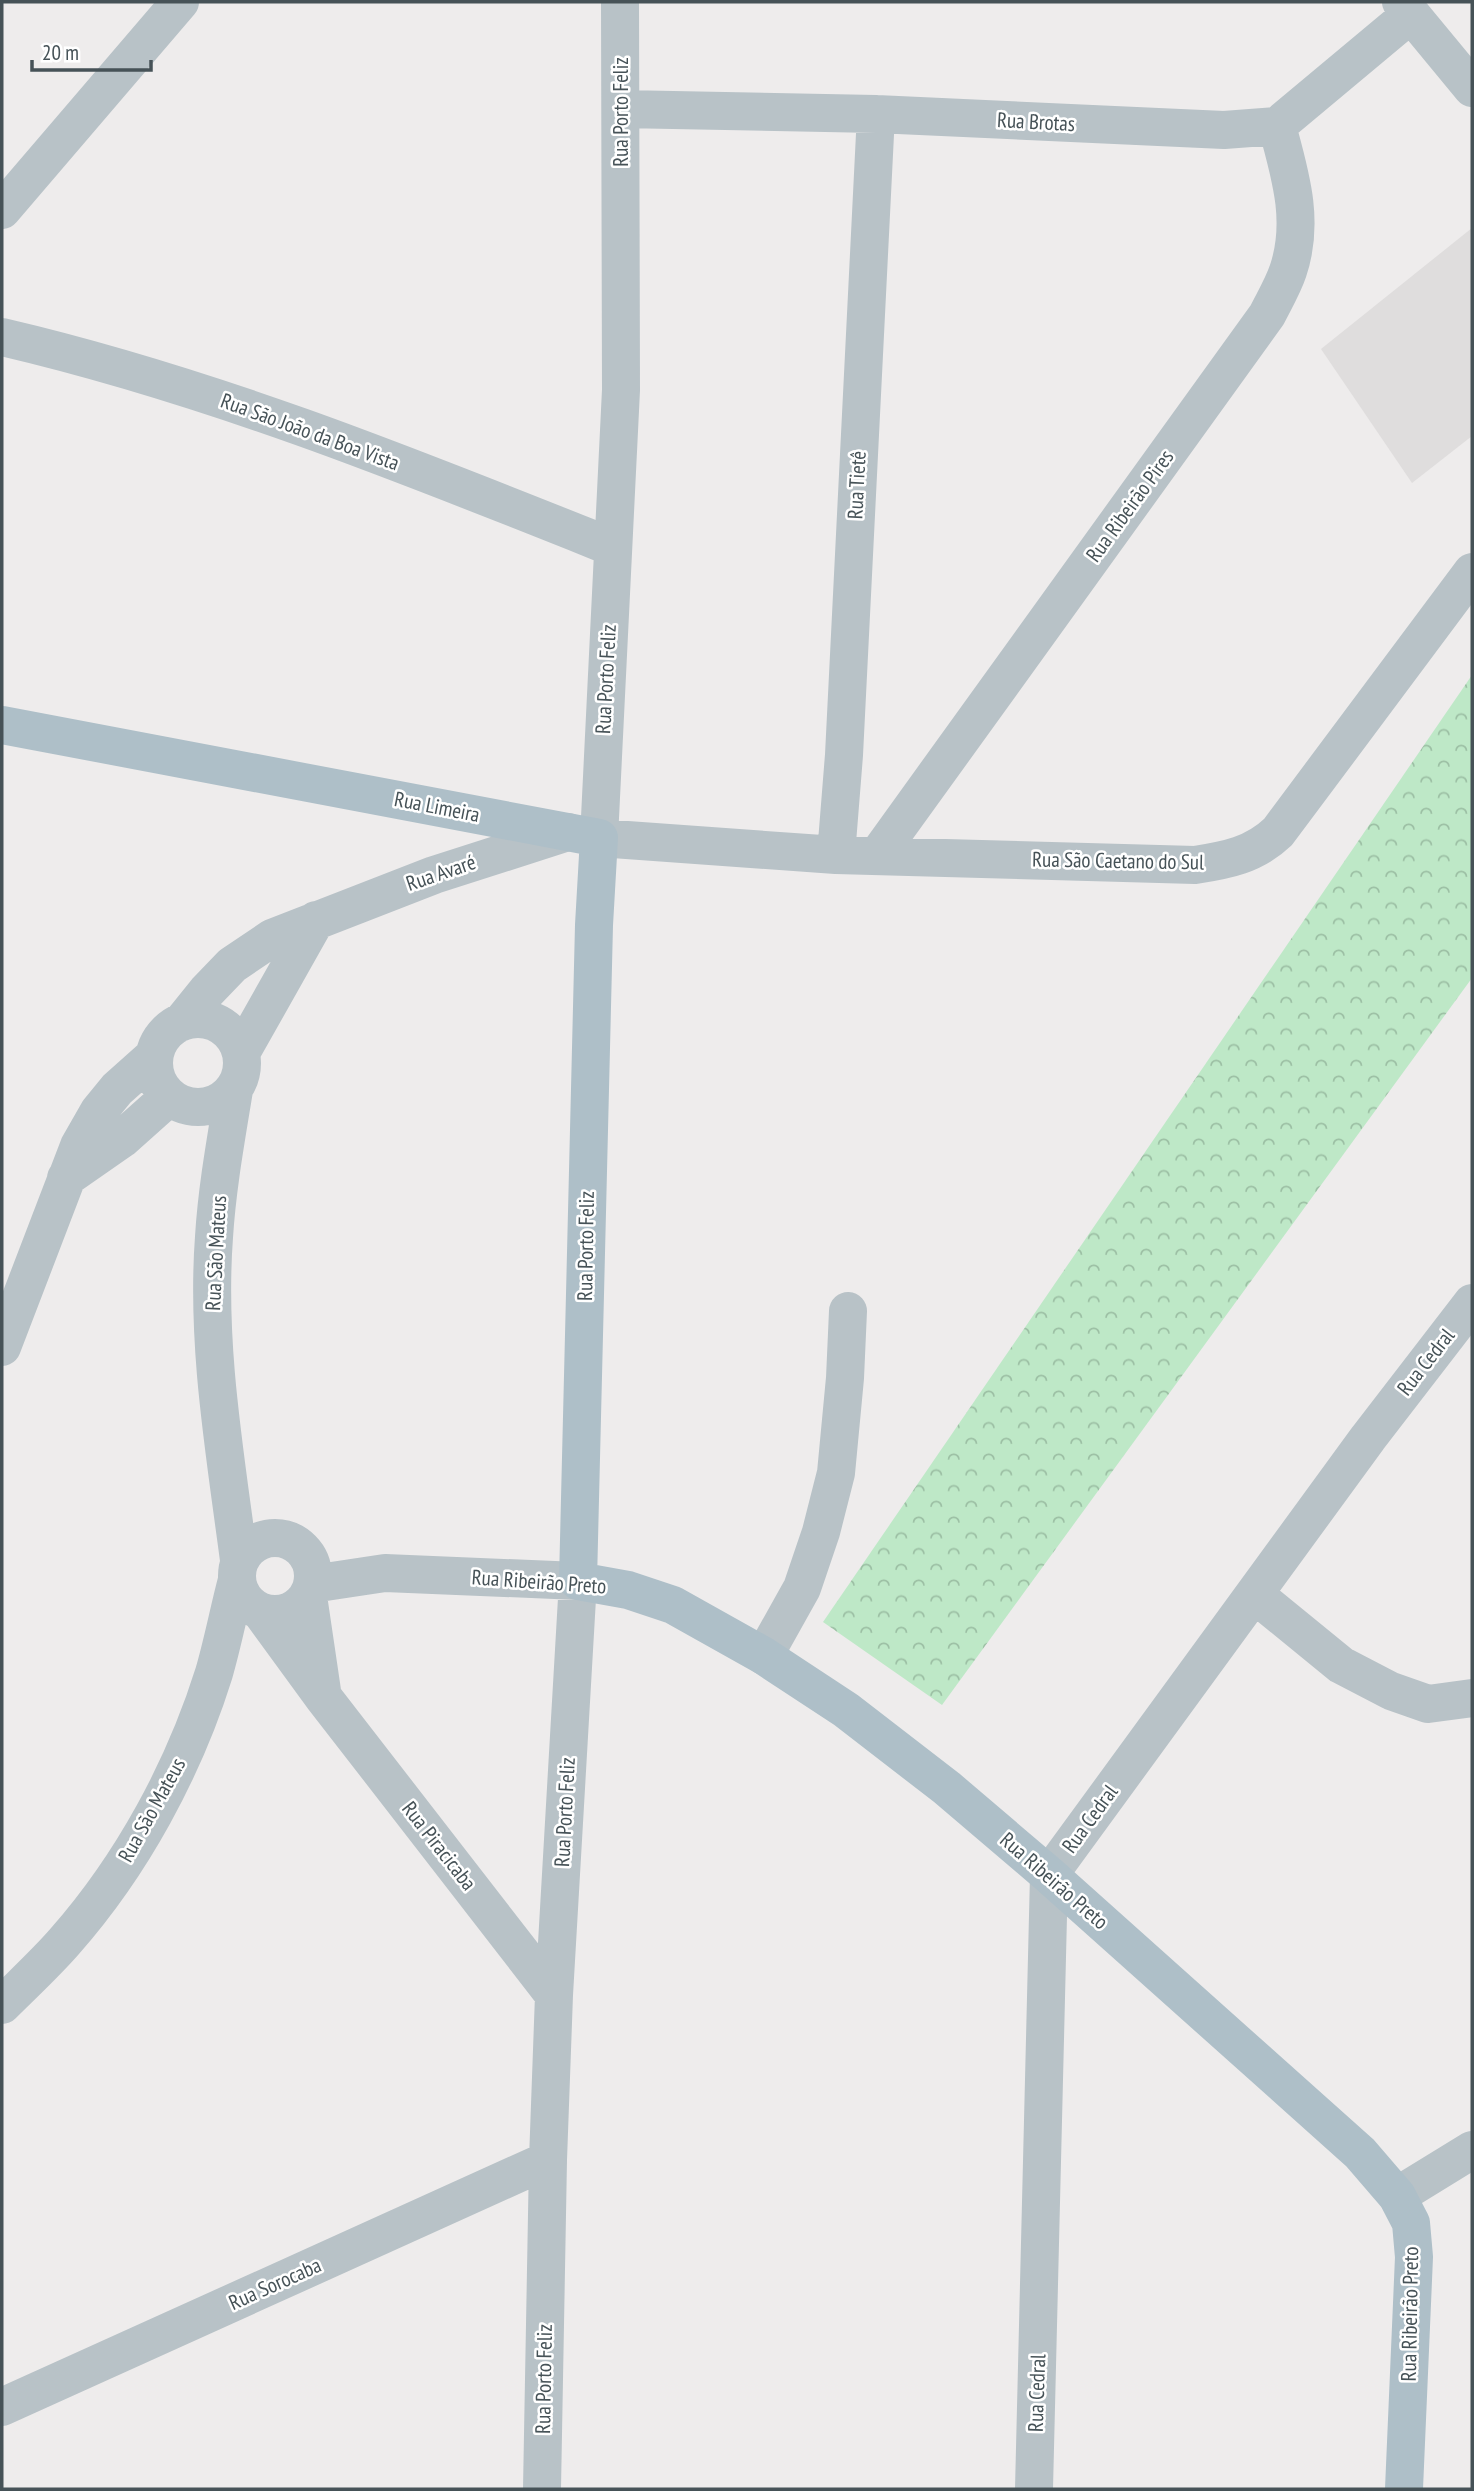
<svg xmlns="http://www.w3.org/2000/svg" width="1474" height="2491" font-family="'PT Sans Narrow',sans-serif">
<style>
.education{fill:#dfdddd}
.forest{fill:url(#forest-crowns)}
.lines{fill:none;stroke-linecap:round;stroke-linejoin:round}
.minor{stroke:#b8c2c7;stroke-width:38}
.major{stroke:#aebfc8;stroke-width:38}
.labels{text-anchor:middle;stroke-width:5;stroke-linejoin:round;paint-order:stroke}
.street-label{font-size:21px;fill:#465257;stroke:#fff}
</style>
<defs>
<pattern id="forest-crowns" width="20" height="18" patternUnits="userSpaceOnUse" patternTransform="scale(1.75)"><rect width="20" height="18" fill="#bee8c7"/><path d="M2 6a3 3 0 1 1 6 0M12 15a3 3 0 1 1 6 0" fill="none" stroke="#9cbfa4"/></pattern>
</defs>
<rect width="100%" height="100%" fill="#eeecec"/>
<path class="education" d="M1472,228V436L1412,483L1321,349Z"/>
<path class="forest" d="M1472,675V978L942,1705L823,1622Z"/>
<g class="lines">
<path class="minor" d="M620,2L621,390L599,838L836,855L1195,865C1227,860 1254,855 1278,832L1472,572
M1401,2L1472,88
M621,109L876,114L1224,130L1277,126L1411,14
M2,210L180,2
M2,337C212,386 412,467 612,547
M836,855L844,755L876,114
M877,856L1267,315C1274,301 1283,286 1288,271C1305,221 1290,174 1277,126
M154 1063a44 44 0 1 1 88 0a44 44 0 1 1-88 0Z
M182,1022L207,991L232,965L272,938L434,875L568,832
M241,1053L316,920
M234,1090C226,1139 217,1188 214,1237C206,1345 225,1453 239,1560
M66,1178L122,1139L169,1097
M2,1347L79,1146L99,1111L117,1089L154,1056
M237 1576a38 38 0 1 1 76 0a38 38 0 1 1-76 0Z
M312,1584L385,1573L578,1581L554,1995L548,2160L542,2489
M1254,1594L1341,1665L1391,1691L1428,1704L1472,1698
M308,1596L322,1691
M261,1612L323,1697L554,1995
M764,1656L802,1588L821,1532L836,1473L845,1378L848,1311
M2,2005C23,1984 46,1963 65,1941C132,1865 184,1769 214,1673C223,1642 229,1610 237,1580
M1397,2196L1472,2150
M2,2407L548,2160
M1034,2489L1049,1875L1368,1438L1472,1303"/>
<path class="major" d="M2,725L599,838L594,925L578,1581L628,1590L673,1605L764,1656L846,1710L947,1788L1049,1875L1360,2153L1397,2196L1411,2223L1414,2257L1404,2489"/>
</g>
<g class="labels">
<g class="street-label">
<text transform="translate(621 112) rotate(-90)" y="7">Rua Porto Feliz</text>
<text transform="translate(1036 122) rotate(3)" y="7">Rua Brotas</text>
<text transform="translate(310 432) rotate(20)" y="7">Rua São João da Boa Vista</text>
<text transform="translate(857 485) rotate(-87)" y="7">Rua Tietê</text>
<text transform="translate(1130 506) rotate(-54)" y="7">Rua Ribeirão Pires</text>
<text transform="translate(606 679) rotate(-87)" y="7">Rua Porto Feliz</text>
<text transform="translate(437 807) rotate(11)" y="7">Rua Limeira</text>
<text transform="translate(1118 861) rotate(1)" y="7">Rua São Caetano do Sul</text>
<text transform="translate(441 873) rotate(-19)" y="7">Rua Avaré</text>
<text transform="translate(586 1246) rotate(-89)" y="7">Rua Porto Feliz</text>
<text transform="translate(216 1253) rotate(-87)" y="7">Rua São Mateus</text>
<text transform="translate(1426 1362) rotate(-52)" y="7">Rua Cedral</text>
<text transform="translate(539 1582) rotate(4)" y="7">Rua Ribeirão Preto</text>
<text transform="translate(152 1810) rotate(-61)" y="7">Rua São Mateus</text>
<text transform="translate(565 1812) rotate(-87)" y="7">Rua Porto Feliz</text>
<text transform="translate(1090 1819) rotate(-54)" y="7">Rua Cedral</text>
<text transform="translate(439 1846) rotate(52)" y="7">Rua Piracicaba</text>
<text transform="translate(1054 1881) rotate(41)" y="7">Rua Ribeirão Preto</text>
<text transform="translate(275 2284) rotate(-24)" y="7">Rua Sorocaba</text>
<text transform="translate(1410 2314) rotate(-89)" y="7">Rua Ribeirão Preto</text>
<text transform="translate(544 2379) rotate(-89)" y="7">Rua Porto Feliz</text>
<text transform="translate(1037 2393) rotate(-88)" y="7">Rua Cedral</text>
</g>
</g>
<rect width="1474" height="2491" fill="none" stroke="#465257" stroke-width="7"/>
<path d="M32 60v10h119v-10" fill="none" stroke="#465257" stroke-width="3.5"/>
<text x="42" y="60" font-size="21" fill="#465257" stroke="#ffffff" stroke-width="5" paint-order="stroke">20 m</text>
</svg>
